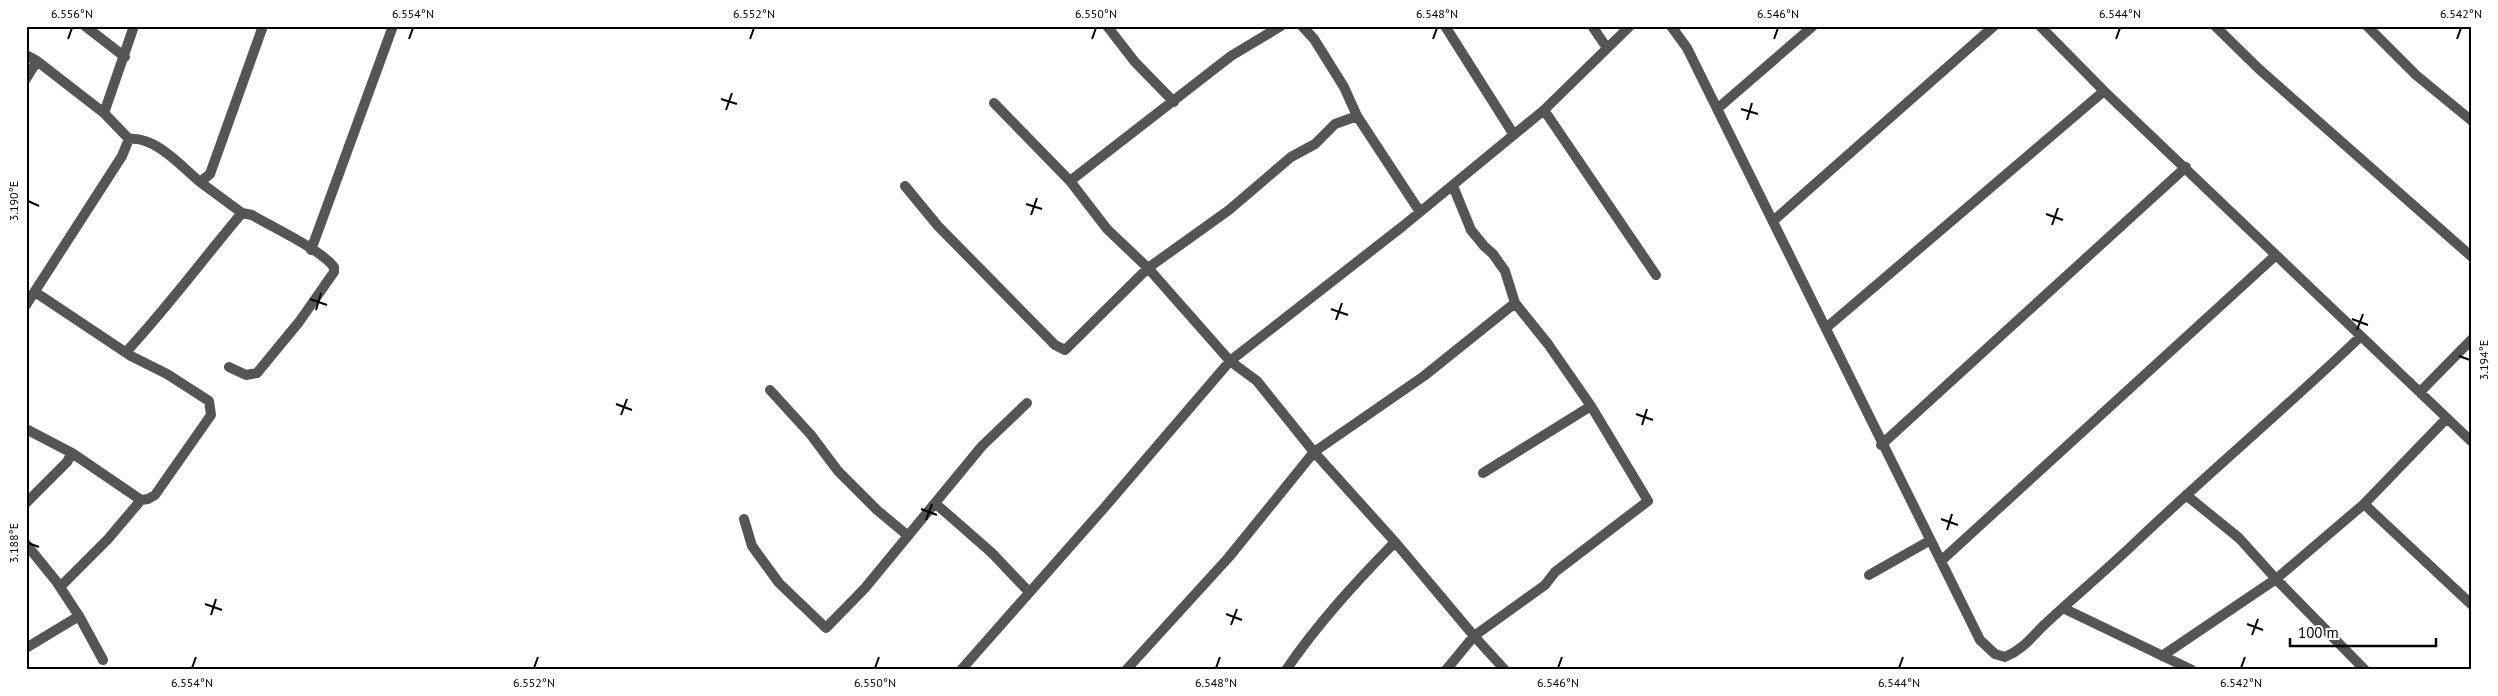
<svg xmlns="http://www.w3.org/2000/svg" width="2498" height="696" font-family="'PT Sans',sans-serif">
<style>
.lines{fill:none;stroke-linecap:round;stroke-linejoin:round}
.minor{stroke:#555;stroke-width:10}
.ticks{fill:none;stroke:#000;stroke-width:2}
.neatline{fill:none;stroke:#000;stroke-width:2}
.ticks-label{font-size:12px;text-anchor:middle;fill:#000}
</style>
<rect width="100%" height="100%" fill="#fff"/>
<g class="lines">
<path class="minor" d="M85,26L125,57
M1107,26L1135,62L1174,102
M1281,26L1231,56L1070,181L1107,229L1148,268L1230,361L1257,381L1314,452L1395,542L1474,636L1505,670
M1302,26L1314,39L1344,87L1357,116L1420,212
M1445,26L1514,135
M1592,26L1607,48
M1671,26L1687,48L1980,640L1995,654L2005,657C2022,650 2030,639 2043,626C2075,596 2109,568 2141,537C2213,469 2289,405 2360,337
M2040,26L2104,91L2472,442
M2215,26L2259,69L2472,257
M2367,26L2416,75L2472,121
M26,55L37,61L104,113L129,139
M26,79L37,61
M994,103L1070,181
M1717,109L1813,26
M1544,110L1656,275
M104,113L134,26
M129,139C155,136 181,166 200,182
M905,186L938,226L1055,345L1065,350L1148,268L1229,210L1291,157L1315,144L1335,124L1357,116
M242,213L200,182L210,174L263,26
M1773,221L1994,26
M311,250L393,26
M35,292L131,356L167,374L209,401L211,415L155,495L148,499L141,500L72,453
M26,305L122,156L129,139
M1826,328L2104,91
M126,352C167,308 203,259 242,213L252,215C274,228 320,249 334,267V272L299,322L257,373L246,375L229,367
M770,390L811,435L838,471L877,510L907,535
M2421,391L2472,339
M26,429L72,453L67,462L26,503
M1881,445L2186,167
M1483,473L1591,406
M2186,495L2239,538L2276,579L2365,670
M936,504L992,553L1028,591
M2364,504L2472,605
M744,519L752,546L779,583L826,628L865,588L982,446L1027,403
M26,544L56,581L79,616L26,648
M1942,560L2276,255
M1869,575L1929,541
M60,587L108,539L141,500
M2065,609L2192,670
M79,616L103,660
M2162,656L2276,579L2364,504L2446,419
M961,670L1104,508L1230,361L1403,226L1544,110L1630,26
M1126,670L1229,557L1314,452L1424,376L1515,303
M1286,670C1318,623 1356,582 1395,542
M1446,670L1474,636L1545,585L1555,572L1648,501L1591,406L1548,344L1515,303L1505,271L1493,254L1484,246L1471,230L1453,186"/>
</g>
<path class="ticks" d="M68,39L72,28M409,39L413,28M750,39L754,28M1092,39L1096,28M1433,39L1437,28M1774,39L1778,28M2116,39L2120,28M2457,39L2461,28M721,99L737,104M1741,109L1758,114M726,110L732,93M1747,120L1752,103M28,201L39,206M1026,204L1042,209M2046,214L2063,220M1031,215L1037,198M2052,225L2058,208M310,299L327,305M1331,309L1348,315M316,310L321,293M2352,319L2368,325M1336,320L1342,303M2357,330L2363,314M2459,356L2470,360M616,404L632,410M1636,414L1653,420M621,415L627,399M1642,425L1647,409M921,509L937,515M1941,519L1958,525M926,520L932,504M1947,530L1952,514M28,543L39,547M205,604L222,610M1226,614L1242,620M211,615L216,599M2247,624L2263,630M1231,625L1237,609M2252,635L2258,619M192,668L196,657M534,668L538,657M875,668L879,657M1216,668L1220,657M1558,668L1562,657M1899,668L1903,657M2241,668L2245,657"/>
<rect width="2498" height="696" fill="none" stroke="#ffffff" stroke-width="55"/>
<path d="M2290 638v8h146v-8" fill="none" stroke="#000000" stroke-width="2.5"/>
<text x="2298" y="638" font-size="15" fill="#000000" stroke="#ffffff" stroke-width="4" paint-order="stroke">100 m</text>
<rect x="28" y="28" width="2442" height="640" class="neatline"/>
<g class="ticks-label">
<text x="72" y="18">6.556°N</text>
<text x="413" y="18">6.554°N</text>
<text x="754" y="18">6.552°N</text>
<text x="1096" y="18">6.550°N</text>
<text x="1437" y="18">6.548°N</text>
<text x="1778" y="18">6.546°N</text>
<text x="2120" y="18">6.544°N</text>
<text x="2461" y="18">6.542°N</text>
<text transform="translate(14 201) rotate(-90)" y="4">3.190°E</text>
<text transform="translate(2484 360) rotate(-90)" y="4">3.194°E</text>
<text transform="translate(14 543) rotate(-90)" y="4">3.188°E</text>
<text x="192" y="687">6.554°N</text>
<text x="534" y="687">6.552°N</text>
<text x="875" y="687">6.550°N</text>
<text x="1216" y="687">6.548°N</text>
<text x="1558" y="687">6.546°N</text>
<text x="1899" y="687">6.544°N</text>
<text x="2241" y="687">6.542°N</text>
</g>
</svg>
